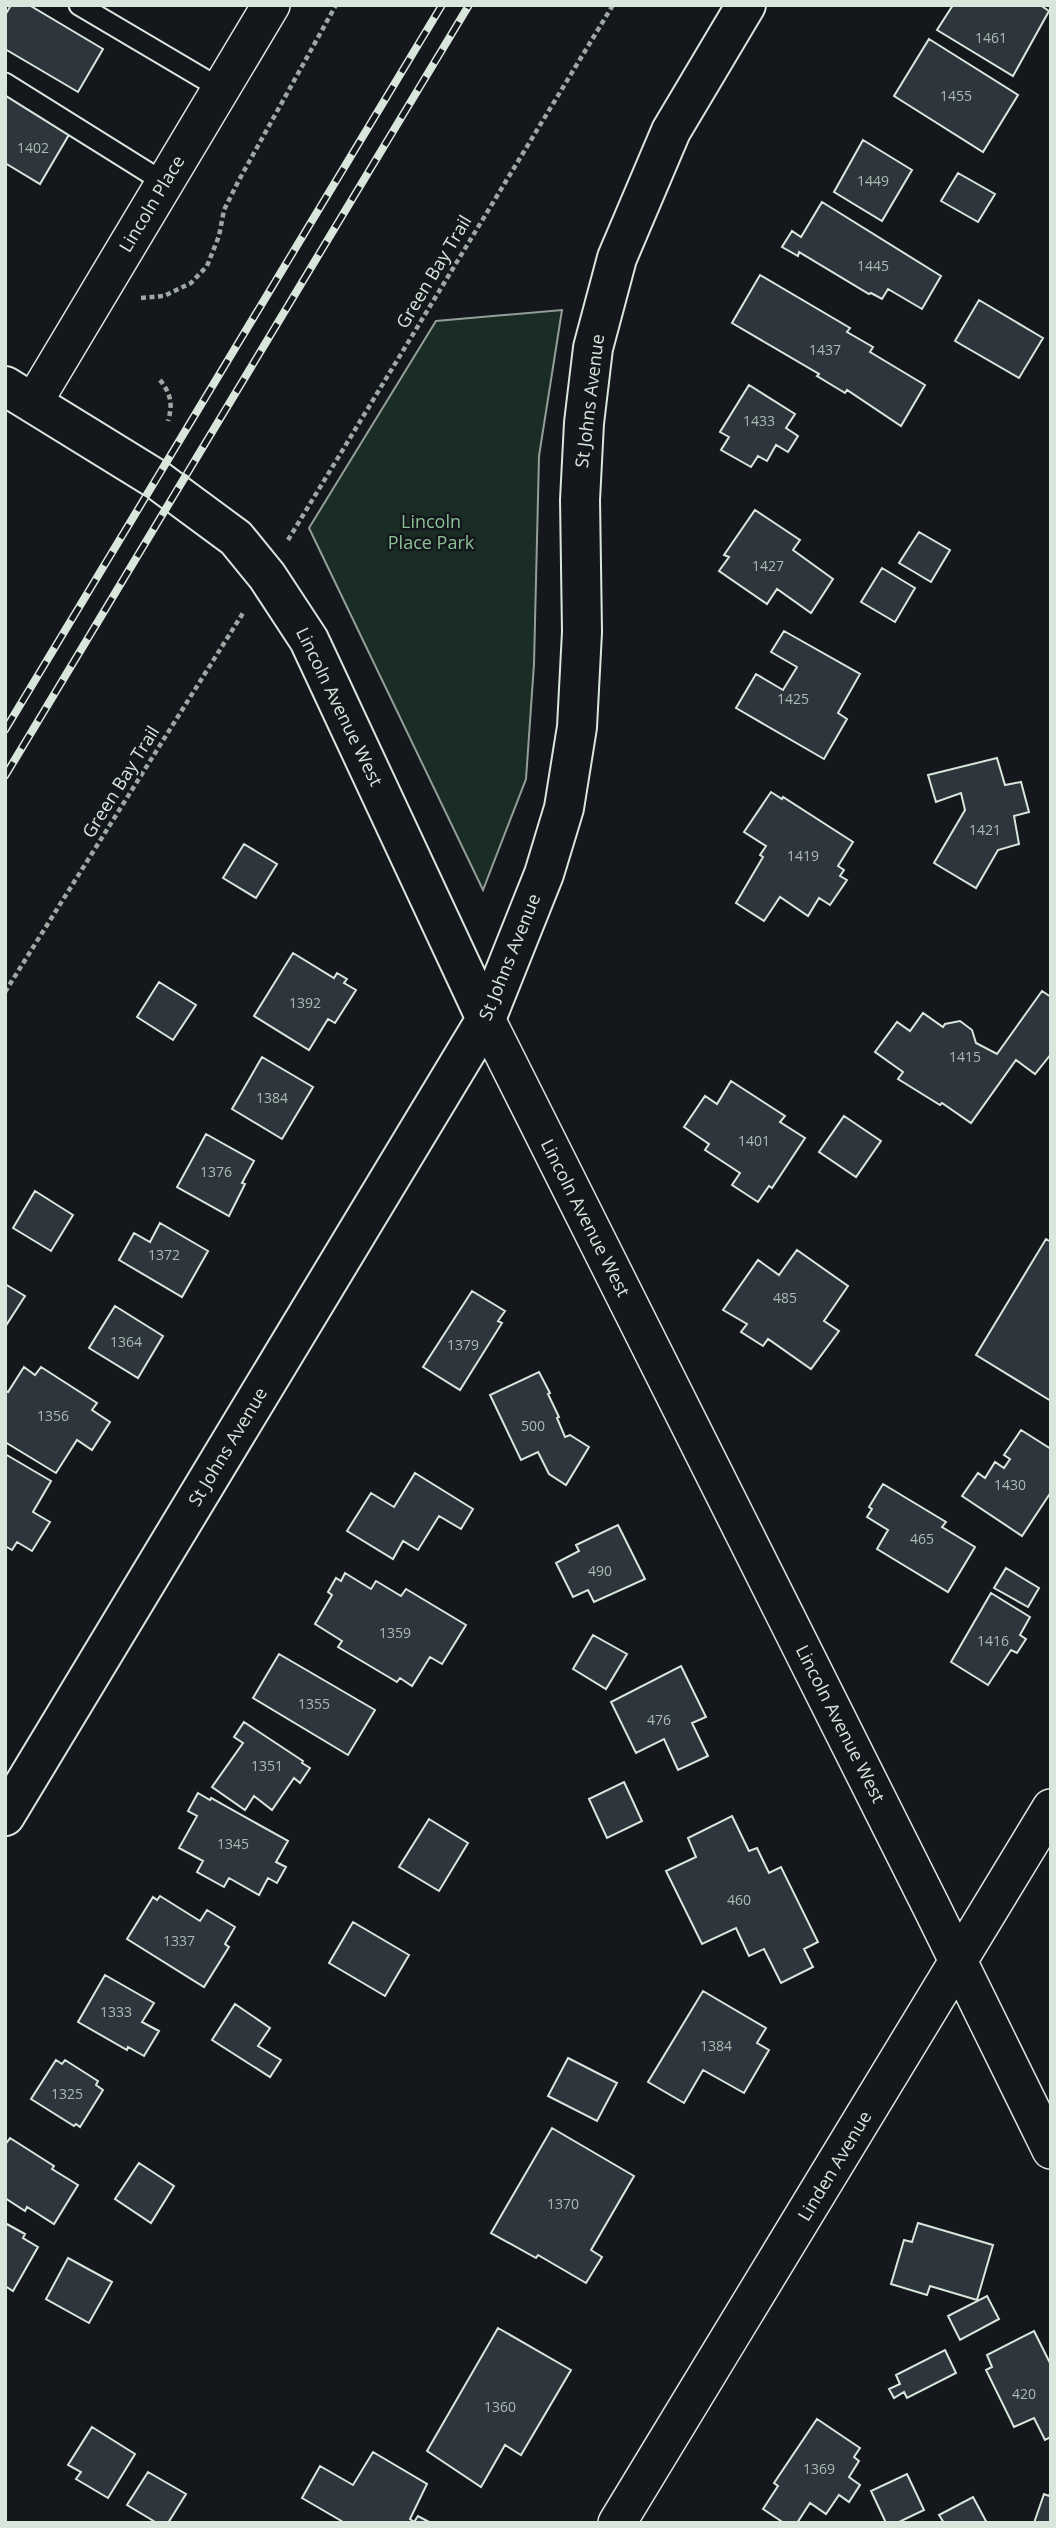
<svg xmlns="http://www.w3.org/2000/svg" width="1056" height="2528" font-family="'Open Sans',sans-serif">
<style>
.green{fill:#1a2d24;stroke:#939e99;stroke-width:2}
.building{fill:#2c363c;stroke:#d8e6dc;stroke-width:2}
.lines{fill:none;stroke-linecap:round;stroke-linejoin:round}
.lane-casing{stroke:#d8e6dc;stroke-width:23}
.street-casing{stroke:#d8e6dc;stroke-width:40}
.secondary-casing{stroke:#d8e6dc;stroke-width:42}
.path{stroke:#9da8a2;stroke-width:4.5;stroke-dasharray:5 3.5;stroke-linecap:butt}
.lane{stroke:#14181c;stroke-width:19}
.street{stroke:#14181c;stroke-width:37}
.secondary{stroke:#14181c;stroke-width:38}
.rail-casing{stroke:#d8e6dc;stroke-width:8}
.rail{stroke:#14181c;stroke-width:5;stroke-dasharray:16;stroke-linecap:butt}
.labels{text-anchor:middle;stroke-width:5;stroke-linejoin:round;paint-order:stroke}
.number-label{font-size:14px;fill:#adbab4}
.street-label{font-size:18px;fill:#d8e6dc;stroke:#14181c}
.park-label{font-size:18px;fill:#8ac095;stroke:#14181c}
</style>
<rect width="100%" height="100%" fill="#14181c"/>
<path class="green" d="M562,310L539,456L534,664L526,779L483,890L309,528L436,321Z"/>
<path class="building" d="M11,5H29L103,49L78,92L5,49V11L7,12Z
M953,5H1040L1049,11L1013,76L937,30Z
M929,39L1018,95L983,152L894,96Z
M5,95L70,133L40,184L5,163Z
M863,140L912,170L882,221L834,192Z
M958,173L995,194L978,222L941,201Z
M822,202L941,276L922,309L888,289L882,299L871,293L869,294L799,252L798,256L782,247L792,231L801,237Z
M760,275L850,328L847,332L873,347L870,352L925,385L901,426L847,390L845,393L817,376L819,374L732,323Z
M979,300L1043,338L1019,378L955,341Z
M749,385L795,414L786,428L798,436L788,452L776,445L767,461L758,456L751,467L721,450L729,437L720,432Z
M755,510L800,540L793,550L833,579L811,613L777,589L767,604L719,571L729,557L724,555Z
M919,532L950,550L931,582L899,563Z
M882,568L915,588L895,622L861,602Z
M784,631L860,674L838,713L847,719L824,759L736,708L756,674L783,690L797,667L771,652Z
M997,758L1005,785L1021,782L1029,812L1014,816L1019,844L998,850L976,888L934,863L965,810L961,793L936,802L928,775Z
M771,792L782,799L783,797L853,842L838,866L844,870L840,876L847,880L830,905L819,898L808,916L780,897L764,921L736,903L763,857L760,855L766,846L744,832Z
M244,844L277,864L256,898L223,878Z
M293,953L334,978L337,973L347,979L344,983L356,990L335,1023L328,1019L309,1050L254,1016Z
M159,982L196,1005L173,1040L137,1017Z
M1042,991L1051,997V1054L1035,1074L1016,1060L971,1123L942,1103L940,1105L898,1079L903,1072L875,1052L897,1022L910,1031L923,1013L943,1027L945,1024L960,1021L972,1030L976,1043L997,1054Z
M262,1057L313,1087L282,1139L232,1109Z
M731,1081L785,1116L780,1122L805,1138L772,1188L769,1186L758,1202L732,1185L740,1173L705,1150L709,1144L684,1127L705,1096L717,1104Z
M844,1116L881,1141L856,1177L819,1152Z
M206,1134L254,1161L242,1183L245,1184L229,1216L177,1187Z
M35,1191L73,1215L51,1251L13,1228Z
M160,1223L208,1251L182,1297L119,1260L134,1233L150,1242Z
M1046,1239L1051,1242V1401L976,1355Z
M797,1250L848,1286L824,1321L839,1331L811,1369L768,1339L763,1346L741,1332L747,1324L723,1310L758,1260L779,1275Z
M5,1284L25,1296L5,1327Z
M472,1291L505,1311L498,1321L502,1323L460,1390L423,1367Z
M115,1306L163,1336L138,1378L89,1348Z
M24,1367L35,1375L41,1367L97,1403L92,1410L110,1422L92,1450L77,1440L56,1473L5,1442V1390L8,1392Z
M539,1372L550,1393L548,1394L559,1417L557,1418L565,1437L570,1435L589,1447L566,1485L549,1474L538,1452L521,1460L490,1395Z
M1021,1430L1051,1449V1492L1022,1536L962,1496L978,1473L985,1478L995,1462L1004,1468L1010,1459L1004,1455Z
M5,1454L51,1481L33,1512L50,1522L32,1551L17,1542L12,1550L5,1546Z
M415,1473L473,1509L461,1529L439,1516L418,1550L403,1541L393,1559L347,1531L371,1493L394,1507Z
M883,1484L946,1522L942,1527L975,1547L948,1592L877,1549L888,1530L867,1517L872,1509L869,1507Z
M618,1525L645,1579L594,1602L588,1590L573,1597L556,1563L579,1551L576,1545Z
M1006,1568L1039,1588L1028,1607L994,1588Z
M345,1573L371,1589L376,1581L401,1596L406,1589L466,1625L442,1664L430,1657L412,1686L400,1678L397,1682L338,1647L342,1641L315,1624L332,1595L328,1592L336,1578L341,1581Z
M991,1593L1030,1617L1020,1635L1026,1639L1017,1653L1011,1650L988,1685L951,1662Z
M593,1635L627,1654L606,1689L573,1669Z
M279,1654L375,1710L348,1755L253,1698Z
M681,1666L706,1717L692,1723L708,1756L678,1770L664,1739L636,1753L611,1702Z
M244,1722L303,1761L302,1763L310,1768L300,1783L294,1778L272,1810L254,1796L245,1810L212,1787L243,1743L234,1737Z
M624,1782L642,1821L607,1838L589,1799Z
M198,1793L210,1800L211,1798L288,1841L276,1862L286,1867L277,1883L268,1878L259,1895L229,1878L224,1887L197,1872L203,1861L179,1848L197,1816L188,1811Z
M732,1816L749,1851L757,1848L769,1873L781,1867L818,1942L804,1949L813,1967L781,1983L764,1949L749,1956L736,1928L702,1944L666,1871L696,1857L688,1838Z
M429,1819L468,1843L439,1891L399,1867Z
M160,1896L200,1921L207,1910L235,1927L225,1944L229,1947L204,1987L127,1939L153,1897L157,1900Z
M353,1922L409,1955L385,1996L329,1963Z
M105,1975L154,2003L142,2022L159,2031L144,2056L128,2047L127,2050L78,2022Z
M703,1991L766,2028L757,2043L769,2050L744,2093L703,2070L684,2103L648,2082Z
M235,2004L270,2028L258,2046L281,2060L270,2077L212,2040Z
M568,2058L617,2083L597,2121L548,2096Z
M56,2060L62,2064L65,2060L98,2081L96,2085L103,2090L80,2127L76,2124L74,2126L31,2099Z
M552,2128L634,2176L591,2250L602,2257L586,2283L538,2255L536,2258L491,2233Z
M10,2138L54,2166L52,2169L78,2185L54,2224L27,2207L25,2211L5,2198V2145Z
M139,2163L174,2186L151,2223L115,2199Z
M5,2223L25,2234L23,2238L38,2247L13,2291L5,2286Z
M918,2223L993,2245L977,2300L930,2286L927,2295L891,2284L904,2240L912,2242Z
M68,2258L112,2282L89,2323L46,2299Z
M987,2296L999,2319L960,2340L948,2316Z
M498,2328L571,2370L521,2455L505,2445L481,2487L427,2451Z
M1034,2331L1051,2365V2437L1045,2440L1034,2418L1014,2427L986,2370L992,2367L987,2355Z
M945,2350L956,2373L907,2398L904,2392L894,2398L889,2389L900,2384L896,2375Z
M817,2419L860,2448L854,2457L859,2461L849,2477L860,2485L849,2502L839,2495L826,2514L810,2503L797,2523H784L763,2509L778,2486L774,2483Z
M92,2427L135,2454L108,2498L76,2479L81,2472L68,2465Z
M373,2452L427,2484L410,2519L414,2522L418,2516L431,2523H345L302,2498L320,2466L353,2485Z
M148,2472L186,2494L168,2523H157L127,2505Z
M907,2474L924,2510L897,2523H886L871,2491Z
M1051,2491V2523H1034L1044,2494L1049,2496Z
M973,2497L987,2523H944L939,2515Z"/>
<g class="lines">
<defs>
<path id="lane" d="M79,5L221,89
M5,83L165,183"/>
<path id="street" d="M33,403L271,5
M486,1019L931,1906L1051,2150
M617,2523L1051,1808"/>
<path id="secondary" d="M5,386L156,479L236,538L267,576L309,640L486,1019
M5,1816L486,1019L544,874L564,808L577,727L582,632L580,500L584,423L593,348L617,258L671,131L746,5"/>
</defs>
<use href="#lane" class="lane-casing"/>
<use href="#street" class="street-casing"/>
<use href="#secondary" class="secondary-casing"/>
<path class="path" d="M141,298L164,296L191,283L207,266L219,236L224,210L239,180L336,5
M160,380C171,394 173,404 168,421
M288,540L613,5
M5,992L243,613"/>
<use href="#lane" class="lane"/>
<use href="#street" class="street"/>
<use href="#secondary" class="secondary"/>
<defs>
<path id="rail" d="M5,730L442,5
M5,776L469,5"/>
</defs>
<use href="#rail" class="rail-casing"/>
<use href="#rail" class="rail"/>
</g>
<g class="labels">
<g class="number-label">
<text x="991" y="43">1461</text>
<text x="956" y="101">1455</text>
<text x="33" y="153">1402</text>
<text x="873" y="186">1449</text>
<text x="873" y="271">1445</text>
<text x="825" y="355">1437</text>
<text x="759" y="426">1433</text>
<text x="768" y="571">1427</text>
<text x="793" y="704">1425</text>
<text x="985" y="835">1421</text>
<text x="803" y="861">1419</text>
<text x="305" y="1008">1392</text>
<text x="965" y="1062">1415</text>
<text x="272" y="1103">1384</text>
<text x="754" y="1146">1401</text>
<text x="216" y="1177">1376</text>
<text x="164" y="1260">1372</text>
<text x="785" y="1303">485</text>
<text x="126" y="1347">1364</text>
<text x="463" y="1350">1379</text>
<text x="53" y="1421">1356</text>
<text x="533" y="1431">500</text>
<text x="1010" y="1490">1430</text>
<text x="922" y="1544">465</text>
<text x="600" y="1576">490</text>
<text x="395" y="1638">1359</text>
<text x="993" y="1646">1416</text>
<text x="314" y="1709">1355</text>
<text x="659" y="1725">476</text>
<text x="267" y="1771">1351</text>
<text x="233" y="1849">1345</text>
<text x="739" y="1905">460</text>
<text x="179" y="1946">1337</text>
<text x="116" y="2017">1333</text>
<text x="716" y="2051">1384</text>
<text x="67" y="2099">1325</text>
<text x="563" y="2209">1370</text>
<text x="1024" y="2399">420</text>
<text x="500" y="2412">1360</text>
<text x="819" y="2474">1369</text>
</g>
<g class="street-label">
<text transform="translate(152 204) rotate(-59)" y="6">Lincoln Place</text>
<text transform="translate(434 272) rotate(-59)" y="6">Green Bay Trail</text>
<text transform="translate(590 401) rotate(-83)" y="6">St Johns Avenue</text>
<text transform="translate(339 707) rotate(64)" y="6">Lincoln Avenue West</text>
<text transform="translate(121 782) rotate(-58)" y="6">Green Bay Trail</text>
<text transform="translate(510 957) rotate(-68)" y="6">St Johns Avenue</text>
<text transform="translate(585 1218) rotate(63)" y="6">Lincoln Avenue West</text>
<text transform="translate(228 1447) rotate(-59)" y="6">St Johns Avenue</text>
<text transform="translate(840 1724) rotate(63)" y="6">Lincoln Avenue West</text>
<text transform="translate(835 2166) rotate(-59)" y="6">Linden Avenue</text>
</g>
<g class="park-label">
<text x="431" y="528">Lincoln<tspan x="431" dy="21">Place Park</tspan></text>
</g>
</g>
<rect width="1056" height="2528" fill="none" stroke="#d8e6dc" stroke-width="14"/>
</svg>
